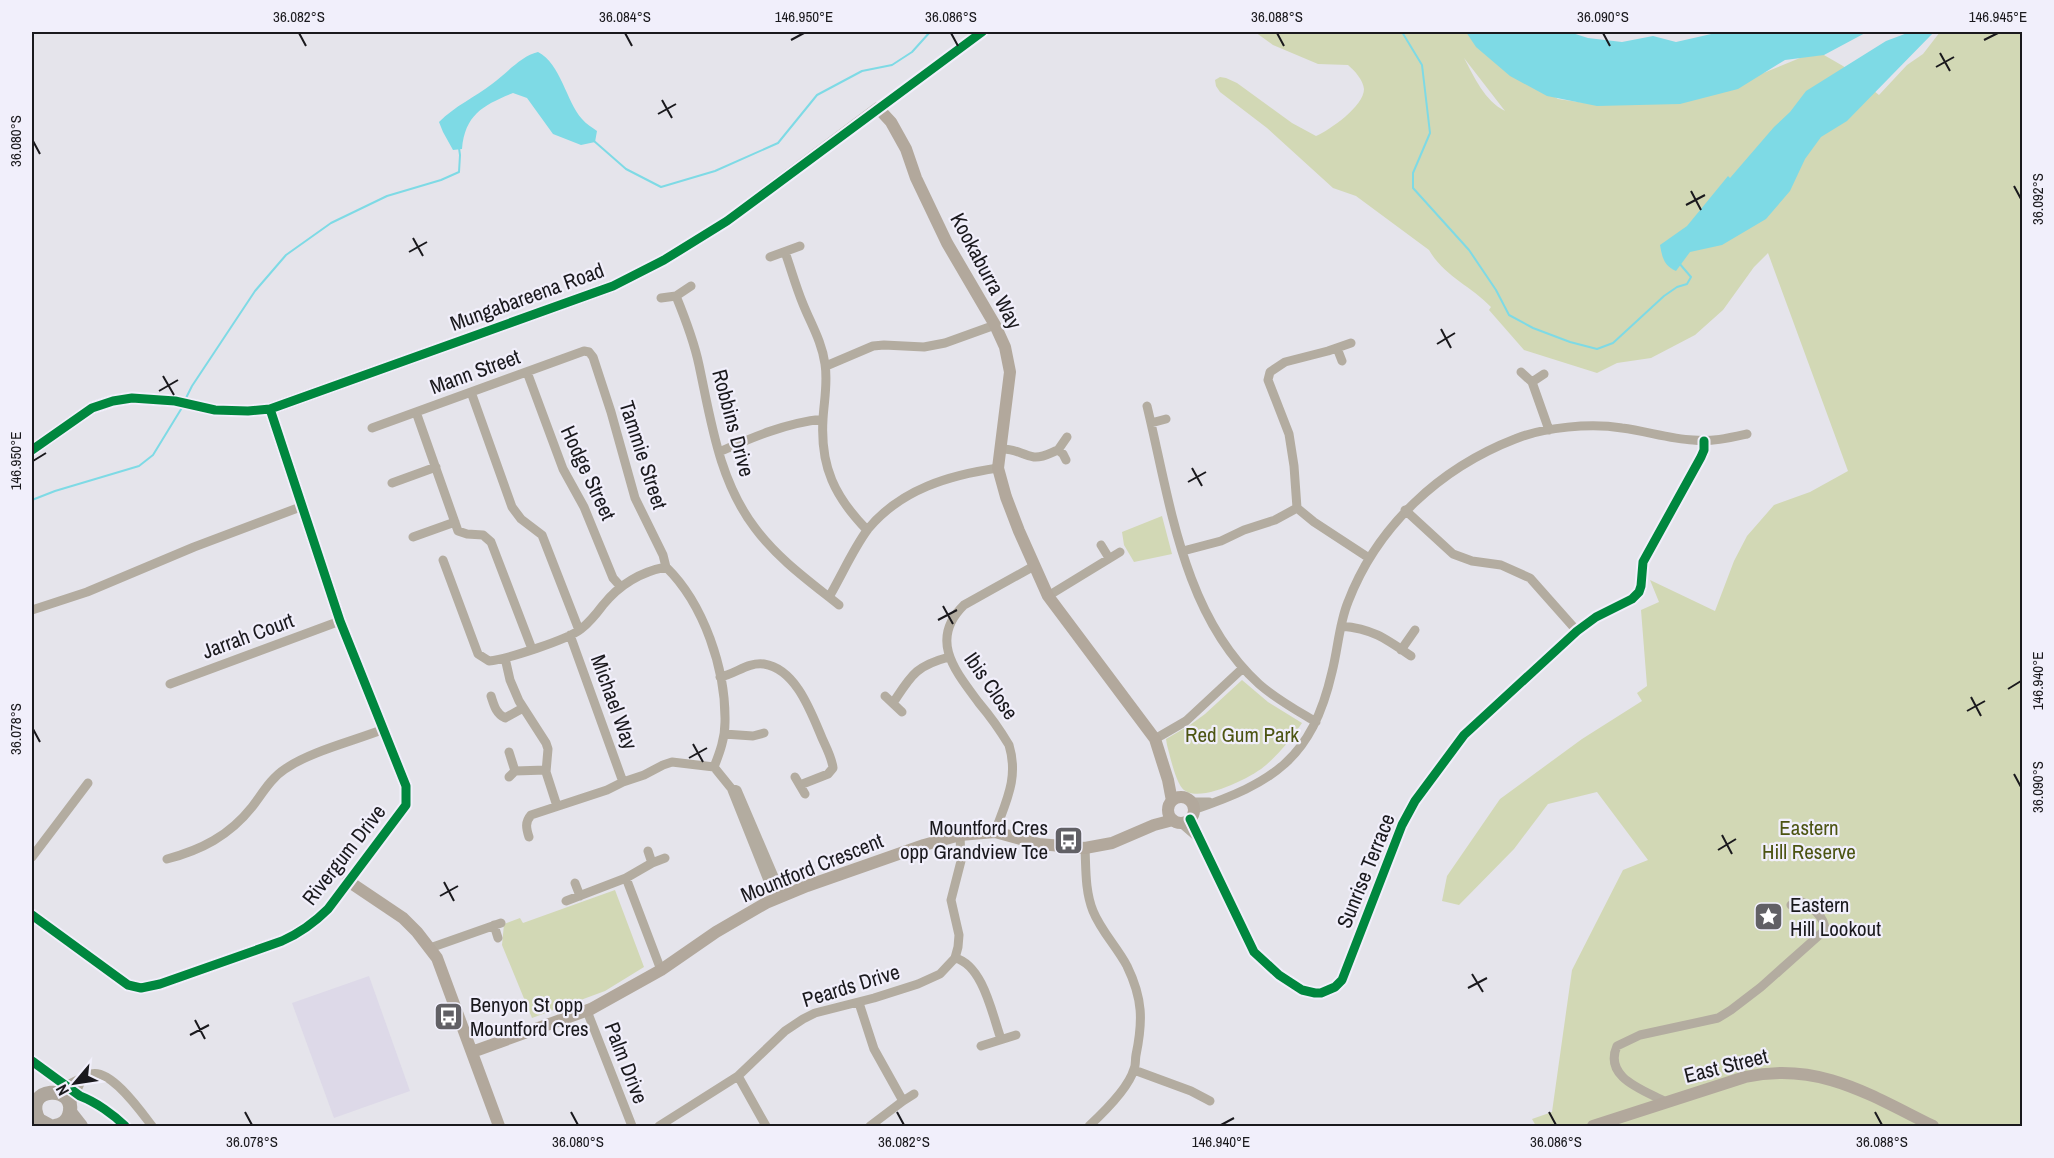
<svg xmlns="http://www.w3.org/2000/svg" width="2054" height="1158" font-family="'Archivo Narrow',sans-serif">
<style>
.built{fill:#ddd9e8}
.green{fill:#d2d8b5;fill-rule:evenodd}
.water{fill:#7edae5}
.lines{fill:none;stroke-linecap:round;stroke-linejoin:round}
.stream{stroke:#7edae5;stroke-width:2}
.street{stroke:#b3aca0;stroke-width:9}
.secondary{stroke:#b2a89c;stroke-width:12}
.primary{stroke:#aea69c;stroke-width:14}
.cycleway-casing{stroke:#f1effb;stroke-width:13}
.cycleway{stroke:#00873e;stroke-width:9}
.ticks{fill:none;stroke:#1a191d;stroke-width:2}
.labels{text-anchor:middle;stroke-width:4.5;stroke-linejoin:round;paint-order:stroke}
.street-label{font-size:21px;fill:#1a191d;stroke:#f1effb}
.park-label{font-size:21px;fill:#4c5412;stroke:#f1effb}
.poi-label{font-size:21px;fill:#1a191d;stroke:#f1effb;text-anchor:start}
.neatline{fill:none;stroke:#1a191d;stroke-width:2}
.ticks-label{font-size:15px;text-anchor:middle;fill:#1a191d}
</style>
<rect width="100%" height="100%" fill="#e5e4eb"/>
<path class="built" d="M369,976L410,1091L334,1118L292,1003Z"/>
<path class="green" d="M1255,32H1476L1506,65L1558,99L1599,105L1756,76L1817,51L1843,66L1879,95L1907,65L1923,54L1940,32H2022V1126H1536L1532,1119L1552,1112L1572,970L1623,870L1648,860L1597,792L1548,804L1514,849L1459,905L1442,901L1447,876L1500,799L1582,739L1642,701L1637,693L1647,686L1641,610L1659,602L1650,580L1715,611L1734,561L1747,536L1774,505L1810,492L1848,471L1768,253L1754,267L1723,310L1695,335L1651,358L1617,363L1597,373L1524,350L1489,310L1491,307C1471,286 1444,276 1429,250L1356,196L1333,188L1267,128L1220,92L1216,86L1215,80L1220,77L1226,78L1237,83L1292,123L1316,136C1330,130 1364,106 1364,89C1363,80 1355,71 1348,65L1318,64L1273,45ZM1464,58L1505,111C1484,100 1475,78 1464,58Z
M1162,516L1172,554L1134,562L1124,545L1122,532Z
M1242,680L1268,702L1302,723C1292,738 1280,753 1266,765C1253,777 1196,806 1182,788C1175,779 1170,756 1167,745L1166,739L1190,725L1205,714Z
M615,890L644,967L605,991L532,1018L502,945L504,924L520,918L523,923Z"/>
<path class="water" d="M1466,32H1569L1588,38L1622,42L1653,36L1676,42L1720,32H1867L1824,55L1785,60L1738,89L1680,104L1597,106L1547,96L1510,76L1476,47Z
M1910,32H1934L1847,121L1821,137L1805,159L1790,191L1766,219L1722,245L1690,252L1676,271C1664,266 1662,257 1660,245L1687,226L1728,176L1730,178L1774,127L1790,112L1806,91L1886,41Z
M538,52C561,64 566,101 582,119C586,124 592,127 597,131L595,142L581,145L553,134L527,98L513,93C484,105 465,114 462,149L453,150L443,132L439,122C455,106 475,97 492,84C507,73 521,56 538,52Z"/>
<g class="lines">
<path class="stream" d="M1402,32L1422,65L1430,133L1413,173V188L1469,250L1496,290L1509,315L1533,328L1570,342L1597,349L1613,343L1664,296L1677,287L1687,284L1691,277L1679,263
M594,141L626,169L661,187L715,171L778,143L817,95L862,71L892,65L912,52L930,32
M186,398L192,386L255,291L286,255L331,223L387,196L441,180L459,172L460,155L459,148
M32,500L55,491L139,466L153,455L183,406"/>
<path class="street" d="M878,108L982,32
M785,252C791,269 796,287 803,304C811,324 822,342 825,364C828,383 824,401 823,419C820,467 835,497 867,530
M770,257L800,246
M676,296C685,318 694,341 699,365C711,421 719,481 755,528C778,559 809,581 839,605
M661,298L676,296L691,286
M1351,343L1328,351L1285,362L1270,372L1268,380L1289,434L1294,466L1297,508L1314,522L1369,558
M1337,348L1342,361
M826,366L873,346L884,345L924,347L945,343L995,325
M527,372L563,469L584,507L613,578L621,587
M1521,372L1532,382L1549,430
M1532,382L1544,374
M471,392L512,507L521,519L542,535L579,630
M1147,406C1170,501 1183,615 1259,684C1276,699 1296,710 1316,722
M416,412L458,531L467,534L483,535L491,542L532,649
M1151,423L1166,419
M372,428L584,351L589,352L593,357L611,412L635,498L663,555L666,567
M1001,449C1014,448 1022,455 1034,457C1043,458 1050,453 1058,450L1063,454L1066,460
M1058,450L1067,437
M719,452C753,437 786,423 823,419
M392,483L436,467
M1405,510L1453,554L1472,561L1501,565L1530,578L1577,631
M413,537L455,522
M1101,545L1109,558
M1183,551L1221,541L1244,530L1275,520L1297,508
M443,560L478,654L489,661C507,659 567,640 581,629C590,622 597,613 603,605C620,584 640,572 666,567
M666,567C704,604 726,670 725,722C725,738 720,752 714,767
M1048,596L1120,552
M829,597C842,575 853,549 868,529C901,489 950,475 998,468
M32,610L87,592L194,547L303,506
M1341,626C1373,629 1385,638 1411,656
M570,635L623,782
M1401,650L1415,630
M505,658L510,680L519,701L546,743L548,749L546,772L557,806
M720,677C736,674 747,662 764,664C796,669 811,712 822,738C826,747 832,758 833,768L828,774L800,785
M170,684L340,621
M491,696C494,705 496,714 505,718L523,708
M885,696L902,712
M893,703C911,676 915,666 949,657
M724,734L753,736L764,733
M1155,739L1186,721L1243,668
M515,771L546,770
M509,777L515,771L509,752
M795,777L805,794
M732,790L771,888L779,897
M1190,802H1209
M1193,810C1273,783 1312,759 1332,672C1338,649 1339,624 1348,602C1377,526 1440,468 1515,439C1544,427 1591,423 1622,428C1646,431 1670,439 1693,440C1712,442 1729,438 1747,434
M1190,819L1254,952L1279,975L1302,990L1315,993H1321L1335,987L1342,980L1402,825L1415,801L1464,735L1577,631L1596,617L1632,599L1639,592L1641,586L1643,562L1701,457L1704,450V441
M1181,823L1196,836
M995,832C1006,801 1019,778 1009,745C1000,730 990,716 979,703C956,672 928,640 964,605L1034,566
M529,837C526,828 525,822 531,815L607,790L623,782L644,775L663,765L672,762L714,767L731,788L737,790L778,886L779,897
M1085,848C1086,869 1085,891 1093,911C1101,931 1117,947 1127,966C1143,999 1143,1021 1136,1055C1135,1060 1136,1065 1134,1069C1129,1087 1103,1113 1089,1126
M648,851L652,863
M32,857L88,783
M167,859C201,850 229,836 252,807C262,794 271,778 285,769C311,751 354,741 384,729
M626,878L661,970
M575,883L580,896
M566,901L626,878L652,863L665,858
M494,925L498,938
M430,948L501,923
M955,958C983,965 992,1014 1001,1039
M859,1003L874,1049L903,1101
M587,1011L632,1126
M981,1046L1016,1035
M1134,1070L1191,1091L1210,1101
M738,1076L766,1126
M54,1092C65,1087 81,1077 91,1074C111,1068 142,1113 152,1126
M1666,1102C1644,1090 1603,1078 1617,1046L1640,1035L1718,1018L1731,1010L1761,987L1825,930C1825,917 1810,904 1799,901L1791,905
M70,1106L82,1079
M659,1126L738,1076L785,1031L803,1019L815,1013L874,998L918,984L940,974L955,958L958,947L959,935L951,900L961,861L960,835
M870,1126L903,1101L914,1094"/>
<path class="secondary" d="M32,450L92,408L113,401L132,398L175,401L215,410L248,411L270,409L613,286L664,260L727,221L878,108L891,122L906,149L916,178L947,243L995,325L1005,347L1010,372L998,468L1006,497L1019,531L1048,596L1155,739L1168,780L1172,801
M1168 810a13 13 0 1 1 26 0a13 13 0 1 1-26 0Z
M348,881L403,918L417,932L437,958L499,1126
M32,915L128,985L141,988L160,984L282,941C300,933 314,923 328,909L406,805V786L340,621L270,409
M472,1052L591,1009L661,970L716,932L766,903L807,886L924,845L960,835L995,832L1039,844L1085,848L1112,843L1154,825L1173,820
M1593,1126L1745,1077C1819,1061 1870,1095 1933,1126"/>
<path class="primary" d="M70,1112L81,1126
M50,1126L39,1120C20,1086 79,1083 69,1115C67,1122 62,1125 55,1126"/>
<defs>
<path id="cycleway" d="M32,450L92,408L113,401L132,398L175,401L215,410L248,411L270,409L613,286L664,260L727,221L982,32
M1190,819L1254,952L1279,975L1302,990L1315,993H1321L1335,987L1342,980L1402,825L1415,801L1464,735L1577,631L1596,617L1632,599L1639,592L1641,586L1643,562L1701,457L1704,450V441
M32,915L128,985L141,988L160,984L282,941C300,933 314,923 328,909L406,805V786L340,621L270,409
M32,1061L80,1096C96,1102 114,1115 125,1126"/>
</defs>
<use href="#cycleway" class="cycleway-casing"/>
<use href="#cycleway" class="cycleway"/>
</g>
<path class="ticks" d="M299,33L306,46M625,33L632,46M951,33L958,46M1277,33L1284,46M1603,33L1610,46M791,40L804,33M1984,40L1998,33M1940,53L1950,71M1936,67L1954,57M662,100L672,118M658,114L676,104M33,141L40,154M2014,186L2021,199M1691,191L1701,210M1686,205L1705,195M413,238L423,256M409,252L427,242M1441,329L1451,348M1437,344L1455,333M163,376L174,395M159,391L178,380M33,461L46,453M1192,468L1202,486M1188,482L1206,472M943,606L953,624M938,620L957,610M2008,689L2021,681M1971,697L1981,716M1967,711L1985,701M33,729L40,742M693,744L703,762M689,758L707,748M2014,774L2021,787M1722,835L1732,854M1718,850L1736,839M444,882L454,901M440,896L458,886M1472,974L1483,992M1468,988L1487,978M195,1020L205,1039M190,1035L209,1025M245,1112L252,1125M571,1112L578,1125M897,1112L904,1125M1549,1112L1556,1125M1875,1112L1882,1125M1221,1125L1234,1118"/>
<defs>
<symbol id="bus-square" viewBox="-11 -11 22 22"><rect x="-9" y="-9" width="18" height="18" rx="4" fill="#616065" stroke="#f1effb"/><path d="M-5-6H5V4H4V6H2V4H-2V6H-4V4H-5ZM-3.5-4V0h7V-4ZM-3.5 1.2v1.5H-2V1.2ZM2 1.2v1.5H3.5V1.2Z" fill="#fff"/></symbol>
<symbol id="sight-square" viewBox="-11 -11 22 22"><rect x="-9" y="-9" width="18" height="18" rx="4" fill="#616065" stroke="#f1effb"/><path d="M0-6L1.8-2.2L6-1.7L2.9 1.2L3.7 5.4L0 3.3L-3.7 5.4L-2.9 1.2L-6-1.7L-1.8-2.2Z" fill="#fff"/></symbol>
</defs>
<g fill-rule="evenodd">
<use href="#bus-square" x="1052" y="824" width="33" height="33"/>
<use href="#sight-square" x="1752" y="900" width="33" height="33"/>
<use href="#bus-square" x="432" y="1000" width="33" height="33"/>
</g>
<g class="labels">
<g class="street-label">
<text transform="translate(986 271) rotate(62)" y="7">Kookaburra Way</text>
<text transform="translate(527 297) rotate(-20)" y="7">Mungabareena Road</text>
<text transform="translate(475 372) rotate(-20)" y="7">Mann Street</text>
<text transform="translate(733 423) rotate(75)" y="7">Robbins Drive</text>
<text transform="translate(643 455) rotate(72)" y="7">Tammie Street</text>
<text transform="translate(588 473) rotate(65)" y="7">Hodge Street</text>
<text transform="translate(248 636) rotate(-20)" y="7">Jarrah Court</text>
<text transform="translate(991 686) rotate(55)" y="7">Ibis Close</text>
<text transform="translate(614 702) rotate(70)" y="7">Michael Way</text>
<text transform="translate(344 855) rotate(-52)" y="7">Rivergum Drive</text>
<text transform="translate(812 868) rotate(-22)" y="7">Mountford Crescent</text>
<text transform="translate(1366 871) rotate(-68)" y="7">Sunrise Terrace</text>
<text transform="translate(851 986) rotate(-17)" y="7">Peards Drive</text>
<text transform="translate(626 1063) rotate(69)" y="7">Palm Drive</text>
<text transform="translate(1726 1066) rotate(-14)" y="7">East Street</text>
</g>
<g class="park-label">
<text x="1242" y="742">Red Gum Park</text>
<text x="1809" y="835">Eastern<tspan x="1809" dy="24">Hill Reserve</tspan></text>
</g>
<g class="poi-label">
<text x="1048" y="835" text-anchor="end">Mountford Cres<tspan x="1048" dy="24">opp Grandview Tce</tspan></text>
<text x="1790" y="912">Eastern<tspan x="1790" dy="24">Hill Lookout</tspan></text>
<text x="470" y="1012">Benyon St opp<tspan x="470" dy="24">Mountford Cres</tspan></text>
</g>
</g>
<rect width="2054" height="1158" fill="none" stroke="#f1effb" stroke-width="66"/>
<g transform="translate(75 1083) rotate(241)" stroke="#f1effb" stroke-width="4.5" paint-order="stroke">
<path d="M0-4.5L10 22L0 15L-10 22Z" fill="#1a191d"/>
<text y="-9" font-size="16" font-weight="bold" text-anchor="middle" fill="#1a191d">N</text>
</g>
<rect x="33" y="33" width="1988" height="1092" class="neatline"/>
<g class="ticks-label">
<text x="299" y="22">36.082°S</text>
<text x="625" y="22">36.084°S</text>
<text x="804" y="22">146.950°E</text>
<text x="951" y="22">36.086°S</text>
<text x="1277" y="22">36.088°S</text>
<text x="1603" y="22">36.090°S</text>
<text x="1998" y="22">146.945°E</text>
<text transform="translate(16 141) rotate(-90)" y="5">36.080°S</text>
<text transform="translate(2038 199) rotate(-90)" y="5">36.092°S</text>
<text transform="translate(16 461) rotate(-90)" y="5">146.950°E</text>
<text transform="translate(2038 681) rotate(-90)" y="5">146.940°E</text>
<text transform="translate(16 729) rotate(-90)" y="5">36.078°S</text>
<text transform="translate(2038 787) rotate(-90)" y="5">36.090°S</text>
<text x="252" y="1147">36.078°S</text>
<text x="578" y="1147">36.080°S</text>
<text x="904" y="1147">36.082°S</text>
<text x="1221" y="1147">146.940°E</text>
<text x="1556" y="1147">36.086°S</text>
<text x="1882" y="1147">36.088°S</text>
</g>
</svg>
